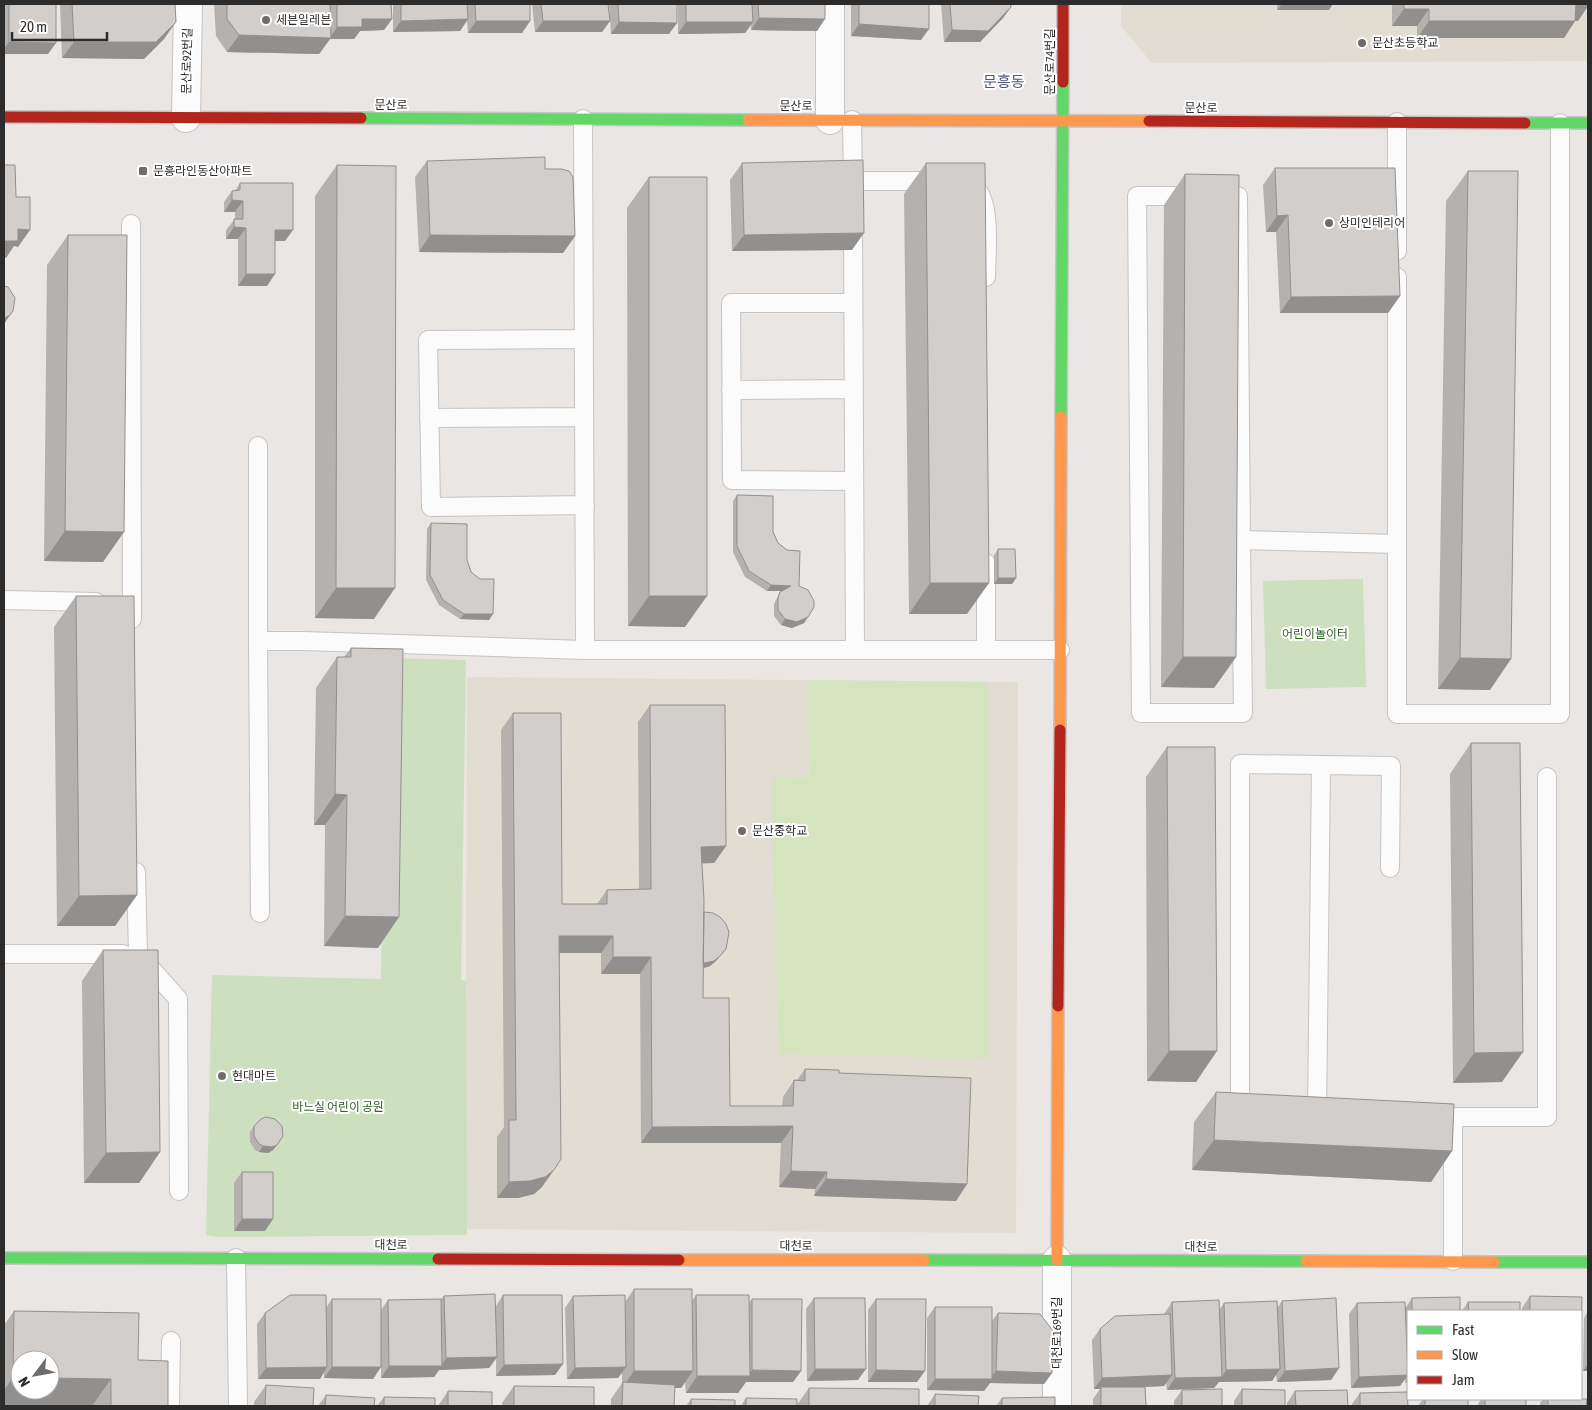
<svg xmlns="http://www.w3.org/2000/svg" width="1592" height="1410" font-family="'Asap Condensed','Noto Sans KR',sans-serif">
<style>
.education{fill:#e2ddd2}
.green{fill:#cce0c0}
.pitch{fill:#d5e4be}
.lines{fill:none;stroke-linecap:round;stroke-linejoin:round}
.lane-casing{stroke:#c6c4c5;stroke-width:20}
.street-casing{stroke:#c6c4c5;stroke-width:30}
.fast-casing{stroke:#c6c4c5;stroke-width:14}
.slow-casing{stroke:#c6c4c5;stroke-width:14}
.jam-casing{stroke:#c6c4c5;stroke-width:14}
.lane{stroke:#fcfbfb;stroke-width:18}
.street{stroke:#fcfbfb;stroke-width:28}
.fast{stroke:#63d668;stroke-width:11}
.slow{stroke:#ff974d;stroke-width:11}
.jam{stroke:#b3261e;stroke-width:11}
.wall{fill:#b4b1af}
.shaded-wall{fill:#92908f}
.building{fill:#d1cecc;stroke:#92908f}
.poi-dot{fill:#6e6d6c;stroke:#fff;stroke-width:2}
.labels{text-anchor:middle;stroke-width:4;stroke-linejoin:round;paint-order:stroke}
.poi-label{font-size:12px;fill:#2c2c2c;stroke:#fff;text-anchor:start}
.street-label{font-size:12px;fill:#2c2c2c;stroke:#fff}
.park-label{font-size:12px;fill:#2f6223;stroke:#fff}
.quarter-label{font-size:15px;fill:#515778;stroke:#fff}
</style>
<rect width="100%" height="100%" fill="#e9e6e3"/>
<path class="education" d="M1121,4H1588V61L1152,63L1121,26Z
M467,677L1018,682L1016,1233L465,1229Z"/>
<path class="green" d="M1363,579L1366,687L1266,689L1263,581Z
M384,658L466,660L461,980L466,981L467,1235L217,1237L206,1235L212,975L381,979Z"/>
<path class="pitch" d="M807,680L987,682V1058L779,1054L771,777L810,778Z"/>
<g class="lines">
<defs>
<path id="lane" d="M583,119L585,650H855
M852,120L853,182
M1397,122V251
M853,181H937
M975,188C992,202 986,256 986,277
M1194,196H1137L1141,713H1243L1241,540L1397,544
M1220,196H1238L1241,540
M131,224L132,619
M853,226L855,650H1060
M1397,277V714H1560V123
M853,303H731L732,480L854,481
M584,339L428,340L431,507L585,505
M731,390L854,389
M429,418L584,417
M258,446V641
M986,563V650
M4,600L96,602
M1321,765L1391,766L1390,868
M136,872L138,954L178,999L179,1191
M260,913L258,641H303L585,650
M4,954H123
M1240,1115V764L1321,765L1317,1116
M1443,1117H1453V1261
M1453,1117H1547V777
M236,1258L238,1406
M170,1406L171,1341"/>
<path id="street" d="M186,118L188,4
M830,120V4
M1057,1260V1406"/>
<path id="fast" d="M361,118L748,120
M1525,123H1588
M1061,417L1063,82
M4,1258L438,1259
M924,1260L1306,1261
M1494,1262H1588"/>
<path id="slow" d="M748,120L1149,121
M1060,730L1061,417
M679,1260H924
M1057,1260L1058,1006
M1306,1261L1494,1262"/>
<path id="jam" d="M1063,82V4
M4,117L361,118
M1149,121L1525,123
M1058,1006L1060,730
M438,1259L679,1260"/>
</defs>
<use href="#lane" class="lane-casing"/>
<use href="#street" class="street-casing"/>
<use href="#fast" class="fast-casing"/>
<use href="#slow" class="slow-casing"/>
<use href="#jam" class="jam-casing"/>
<use href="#lane" class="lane"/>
<use href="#street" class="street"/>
<use href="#fast" class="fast"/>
<use href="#slow" class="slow"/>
<use href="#jam" class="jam"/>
</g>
<path class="wall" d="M4,4H56L48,54H4Z
M60,4H175L164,39L144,59L62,58Z
M214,4H391L392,19L384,30L360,31L354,39H330L319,54L227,52L216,36Z
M393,4H530V21L522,33H468L467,21L460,31L393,32Z
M532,4H608L610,21L602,32H535Z
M609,4H677L669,34H611Z
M678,4H825L817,31L751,30V25L745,33L678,34Z
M851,4H929L921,40L851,36Z
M941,4H1011L1003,18L980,42H944Z
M1277,4H1333L1329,10H1277Z
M1392,4H1588V6L1578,21H1575L1564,38H1417V26H1392Z
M427,161L545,169L575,236L563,253L419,252L415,177Z
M742,163L852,250L732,251L730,180Z
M926,163L967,614H909L904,194Z
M337,165L374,619L315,618V196Z
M1275,168L1400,296L1388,313H1280L1276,232H1266L1263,185Z
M1468,171L1490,690L1438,689L1446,201Z
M1185,174L1236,657L1214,688L1161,687L1164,205Z
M649,177L685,627L628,626L627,208Z
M240,183L285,241H275L267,286H238V239H226V230L235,219V212H224V202L232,191H235Z
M68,235L103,562L44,561L47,265Z
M737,495L773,532L778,543L799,586L808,617L804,623L792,628L781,625L774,616V604L780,592L782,591H767L745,577L733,552V501Z
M431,523L467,560L489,620L460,619L439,605L426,580L427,529Z
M998,549L1016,578L1012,584H994V555Z
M76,596L137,895L115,926H57L54,627Z
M351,648L378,948L324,946L325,825H314L316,688L337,657H344Z
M650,705L726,846L714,863H702L704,912L716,961L710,966L703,968V998L730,1106H782L783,1097L794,1080H797L805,1069L839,1073L967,1184L956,1201L814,1196L815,1189L779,1187L781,1143H641L640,974H601V953H560L542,1187L534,1194L518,1198H497V1137L504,1127L501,730L513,713L562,904H597L607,890L639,889L638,722Z
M1471,743L1502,1082L1453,1083L1450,774Z
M1167,747L1196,1082L1147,1081L1146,777Z
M103,950L160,1152L139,1183H84L82,981Z
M1216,1092L1452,1151L1431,1182L1192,1170L1194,1122Z
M254,1126L283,1136L273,1150L268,1153L259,1152L255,1150L250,1142V1132Z
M242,1172L265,1231H234V1183Z
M634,1289L692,1301L696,1295L749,1303L752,1299L801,1371L793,1382H746L738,1393H686L685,1382L681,1388H674V1406H611V1399L622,1383V1373L618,1378L567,1379L565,1308L573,1296L625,1302Z
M503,1295L555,1375L496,1376V1359L489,1368L439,1370L434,1377L381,1378V1366L373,1379L324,1378V1372L320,1379H258L257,1324L265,1313L326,1308L332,1299L381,1310L388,1300L441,1299L444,1296L496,1306Z
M1530,1296L1581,1311H1522V1308Z
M814,1298L858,1380L807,1381L806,1309Z
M1412,1298L1460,1311H1408V1383H1405V1379L1400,1386L1351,1388L1349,1314L1357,1303L1406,1307Z
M876,1299L917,1382H868V1310Z
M1282,1301L1339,1368L1331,1380L1277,1382L1276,1374L1272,1381L1219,1382L1214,1388L1167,1390L1166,1383L1164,1386L1145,1387L1146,1406H1093V1399L1100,1389H1094L1092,1340L1100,1329L1164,1314L1172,1302L1219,1310L1224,1303L1278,1307Z
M1468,1302L1520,1311H1462Z
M935,1307L992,1321L998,1313L1052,1373L1044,1384L990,1383L984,1391L927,1390V1318Z
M14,1311L138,1360L168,1406H4V1325Z
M1588,1311V1371H1583L1584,1318Z
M266,1385L313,1406H254V1402Z
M514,1386L594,1406H502V1403Z
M809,1388L919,1406H797V1405Z
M1242,1389L1285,1406H1234V1401Z
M1182,1390L1222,1406H1174V1401Z
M448,1391L492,1406H438Z
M1295,1391L1348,1406H1287V1403Z
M1360,1393L1408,1406H1352V1404Z
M935,1394L978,1406H927Z
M326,1395L374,1406H318Z
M384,1397L435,1406H377Z
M746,1398L797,1406H741Z
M1002,1398L1055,1406H996Z
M691,1399L735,1406H686Z
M1423,1399H1468V1406H1418Z
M1481,1399H1526V1406H1477Z
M1543,1399H1575L1586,1406H1540V1403Z"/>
<path class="shaded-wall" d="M1282,4H1333L1329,10H1277Z
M1576,4H1588V6L1578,21H1564Z
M1011,7L1003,18L980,42H944L952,30Z
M1404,9H1429L1417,26H1392Z
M759,18L825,19L817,31L751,30Z
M362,19H392L384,30L360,31L354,39H330L319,54L227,52L239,35L330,38L337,27Z
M468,19L460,31L393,32L401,21Z
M476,21H530L522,33H468Z
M543,21H610L602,32H535Z
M1429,21H1575L1564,38H1417Z
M176,22L164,39L144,59L62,58L74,42Z
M619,22L677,23L669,34H611Z
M686,22H753L745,33L678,34Z
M859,24L929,29L921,40L851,36Z
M9,42L56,43L48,54H4V49Z
M232,200L243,201L235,212H224Z
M1288,215L1276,232H1266L1277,216Z
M234,227L246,228L238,239H226Z
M18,229L30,230L18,247L14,246L6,258L4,257V241Z
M275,230H293L285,241H267Z
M864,233L852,250L732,251L744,235Z
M430,235L575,236L563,253L419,252Z
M246,274H275L267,286H238Z
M1400,296L1388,313H1280L1291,297Z
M13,311L4,324V318Z
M65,531L124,532L103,562L44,561Z
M998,578H1016L1012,584H994Z
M930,583H989L967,614H909Z
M771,585L791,586L787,591H767Z
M336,588H395L374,619L315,618Z
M649,596H707L685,627L628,626Z
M464,614H493L489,620L460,619Z
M808,617L804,623L792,628L781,625L785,619Z
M1183,657H1236L1214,688L1161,687Z
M1460,658L1511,659L1490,690L1438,689Z
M335,794L347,795L325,825H314Z
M726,846L714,863L689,864L701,847Z
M137,895L115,926H57L79,896Z
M345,916L399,917L378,948L324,946Z
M559,936H613L601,953H548Z
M726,949L716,961L710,966L701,969L692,968Z
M613,957H651L640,974H601Z
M1169,1051H1217L1196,1082L1147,1081Z
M1523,1052L1502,1082L1453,1083L1474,1053Z
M793,1126L781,1143H641L652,1127Z
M1214,1140L1452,1151L1431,1182L1192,1170Z
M277,1145L273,1150L268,1153L259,1152L263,1146Z
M160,1152L139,1183H84L106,1153Z
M554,1170L542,1187L534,1194L518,1198H497L509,1182Z
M791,1171L827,1172L815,1189L779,1187Z
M826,1179L967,1184L956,1201L814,1196Z
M242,1219H273L265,1231H234Z
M497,1357L489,1368L439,1370L434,1377L381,1378L389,1366H441L446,1358Z
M563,1364L555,1375L496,1376L504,1365Z
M1588,1364V1371H1583Z
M327,1367L320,1379H258L266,1368Z
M332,1367H381L373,1379L324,1378Z
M626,1367L618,1378L567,1379L575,1368Z
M1339,1368L1331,1380L1277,1382L1285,1371Z
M815,1369H866L858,1380L807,1381Z
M1280,1369L1272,1381L1219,1382L1214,1388L1167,1390L1175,1378L1222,1377L1226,1370Z
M752,1370L801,1371L793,1382H746L738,1393H686L697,1376H747Z
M876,1370L925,1371L917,1382H868Z
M634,1371H693L681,1388H622Z
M996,1371L1052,1373L1044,1384L990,1383L984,1391L927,1390L935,1379H990Z
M1172,1375L1164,1386L1101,1389V1387L1100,1389H1094L1102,1378Z
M1408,1375L1400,1386L1351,1388L1359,1377Z
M13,1377H20V1390H50V1378L111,1379L92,1406H4V1390Z"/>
<path class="building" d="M9,4H56V43L9,42Z
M72,4H175L176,22L156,42H74Z
M227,4H330L331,38L239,35L227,19Z
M337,4H391L392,19H362V27H337Z
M401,4H467L468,19L401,21Z
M475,4H530V21H476Z
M541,4H608L610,21H543Z
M618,4H677V23L619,22Z
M686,4H752L753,22H686Z
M758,4H825V19L759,18Z
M859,4H929V29L859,24Z
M950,4H1011V7L988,31L952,30Z
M1404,4H1588H1576L1575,21H1429V9H1404Z
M545,157V169H561L569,171L573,177L575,236L430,235L427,161Z
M863,160L864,233L744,235L742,163Z
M926,163H985L989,583H930Z
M4,165H15L16,197H30V230L18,229V241H4Z
M337,165L396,166L395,588H336Z
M1275,168H1395L1400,296L1291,297L1288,215L1277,216Z
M1468,171H1518L1511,659L1460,658Z
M1185,174L1239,175L1236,657H1183Z
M649,177H707V596H649Z
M240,183H293V230H275V274H246V228L234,227V219H243V201L232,200V191L240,190Z
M68,235H127L124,532L65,531Z
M4,286L8,287L15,298L13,311L9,316L4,318Z
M737,495L773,496V532L778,543L787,550L800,551L799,586L808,590L814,601V607L808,617L797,622L785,619L778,610V598L780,592L791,586L771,585L749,571L737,546Z
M431,523L467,524V560L471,572L480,579H494L493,614H464L443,600L430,575Z
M998,549H1015L1016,578H998Z
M76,596H134L137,895L79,896Z
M351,648L403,649L399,917L345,916L347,795L335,794L337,657H351Z
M650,705H725L726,846L701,847L704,900L703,998H729L730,1106H793L794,1080L805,1081V1069L839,1070V1073L971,1078L967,1184L826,1179L827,1172L791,1171L793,1126L652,1127L651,957H613V936H559L561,1159L554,1170L545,1177L530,1181L509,1182V1120H516L513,713H561L562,904H607V890L651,889Z
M1471,743H1520L1523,1052L1474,1053Z
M1167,747H1215L1217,1051H1169Z
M704,912L713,913L720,917L726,924L729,932L726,949L720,956L714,961L705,963H703Z
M103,950H158L160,1152L106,1153Z
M1216,1092L1454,1104L1452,1151L1214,1140Z
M266,1117L275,1119L282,1126L283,1136L277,1145L272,1147L263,1146L259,1144L254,1136V1126L261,1119Z
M242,1172H273V1219H242Z
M634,1289H692L693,1371H634Z
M495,1294L497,1357L446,1358L444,1296Z
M290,1295H326L327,1367L266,1368L265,1313Z
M503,1295H562L563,1364L504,1365Z
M625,1295L626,1367L575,1368L573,1296Z
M696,1295H749L750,1376H697Z
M1530,1296L1582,1297L1581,1337V1311H1530Z
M1460,1297V1311H1412V1298Z
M814,1298H865L866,1369H815Z
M1336,1298L1339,1368L1285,1371L1282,1301Z
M332,1299H381V1367H332Z
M441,1299L442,1366H389L388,1300Z
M752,1299H802L801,1371L752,1370Z
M876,1299H926L925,1371L876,1370Z
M1219,1300L1222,1377L1175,1378L1172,1302Z
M1277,1301L1280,1369L1226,1370L1224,1303Z
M1405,1302L1408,1375L1359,1377L1357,1303Z
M1468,1302H1520V1311H1469Z
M935,1307H992V1379H935Z
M14,1311L139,1313L138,1360L168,1361V1406H111V1379L50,1378V1360H20V1377H13Z
M998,1313L1040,1314L1054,1332L1052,1373L996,1371Z
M1170,1314L1172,1375L1102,1378L1100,1329L1115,1316Z
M623,1382L675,1385L674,1406H622Z
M266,1385L314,1388L313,1406H265Z
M514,1386L594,1387V1406H514Z
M1101,1387H1145L1146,1406H1101Z
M809,1388L919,1389V1406H809Z
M1222,1389V1406H1182V1390Z
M1242,1389L1285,1390V1406H1242Z
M1347,1390L1348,1406H1296L1295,1391Z
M448,1391L492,1392V1406H448Z
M1407,1392L1408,1406H1360V1393Z
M935,1394L979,1396L978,1406H935Z
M326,1395L375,1398L374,1406H325Z
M384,1397L435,1398V1406H384Z
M1055,1397V1406H1002V1398Z
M746,1398L797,1399V1406H746Z
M691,1399L735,1400V1406H691Z
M1425,1399H1468V1406H1425Z
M1485,1399H1526V1406H1485Z
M1548,1399H1587L1586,1406H1548Z"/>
<g class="poi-dot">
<circle cx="266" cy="20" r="5"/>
<circle cx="1362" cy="43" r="5"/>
<rect x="138" y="166" width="10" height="10" rx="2.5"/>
<circle cx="1329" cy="223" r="5"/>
<circle cx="742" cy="831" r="5"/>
<circle cx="222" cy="1076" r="5"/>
</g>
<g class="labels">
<g class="poi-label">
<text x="276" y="24">세븐일레븐</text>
<text x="1372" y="47">문산초등학교</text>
<text x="153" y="175">문흥라인동산아파트</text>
<text x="1339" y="227">상미인테리어</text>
<text x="752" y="835">문산중학교</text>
<text x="232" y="1080">현대마트</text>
</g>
<g class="street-label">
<text transform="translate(187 61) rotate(-89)" y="4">문산로92번길</text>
<text transform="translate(1050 62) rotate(-90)" y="4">문산로74번길</text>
<text x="391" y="109">문산로</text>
<text x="796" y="110">문산로</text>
<text x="1201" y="112">문산로</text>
<text x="391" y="1249">대천로</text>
<text x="796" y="1250">대천로</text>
<text x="1201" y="1251">대천로</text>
<text transform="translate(1057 1333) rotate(-90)" y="4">대천로169번길</text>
</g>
<g class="park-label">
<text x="1315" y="638">어린이놀이터</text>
<text x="338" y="1111">바느실 어린이 공원</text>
</g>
<g class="quarter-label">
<text x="1004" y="87">문흥동</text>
</g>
</g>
<rect width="1592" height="1410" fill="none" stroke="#2c2c2c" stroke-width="10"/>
<rect x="1407" y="1310" width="175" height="90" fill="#ffffff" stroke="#ababab"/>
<rect x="1417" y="1326" width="25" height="8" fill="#63d668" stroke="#ababab"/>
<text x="1452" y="1335" font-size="15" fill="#2c2c2c">Fast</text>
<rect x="1417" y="1351" width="25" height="8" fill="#ff974d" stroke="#ababab"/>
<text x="1452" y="1360" font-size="15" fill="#2c2c2c">Slow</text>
<rect x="1417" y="1376" width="25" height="8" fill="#b3261e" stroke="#ababab"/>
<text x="1452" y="1385" font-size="15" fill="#2c2c2c">Jam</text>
<g transform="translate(35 1375) rotate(238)"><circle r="24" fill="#ffffff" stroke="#ababab"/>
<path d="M0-4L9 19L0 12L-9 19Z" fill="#6e6d6c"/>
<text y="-8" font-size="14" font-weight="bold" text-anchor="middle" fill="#2c2c2c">N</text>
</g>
<path d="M12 32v8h95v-8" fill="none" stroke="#2c2c2c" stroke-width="2.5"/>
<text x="20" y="32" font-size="15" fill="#2c2c2c" stroke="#ffffff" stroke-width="4" paint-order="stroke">20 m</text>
</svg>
